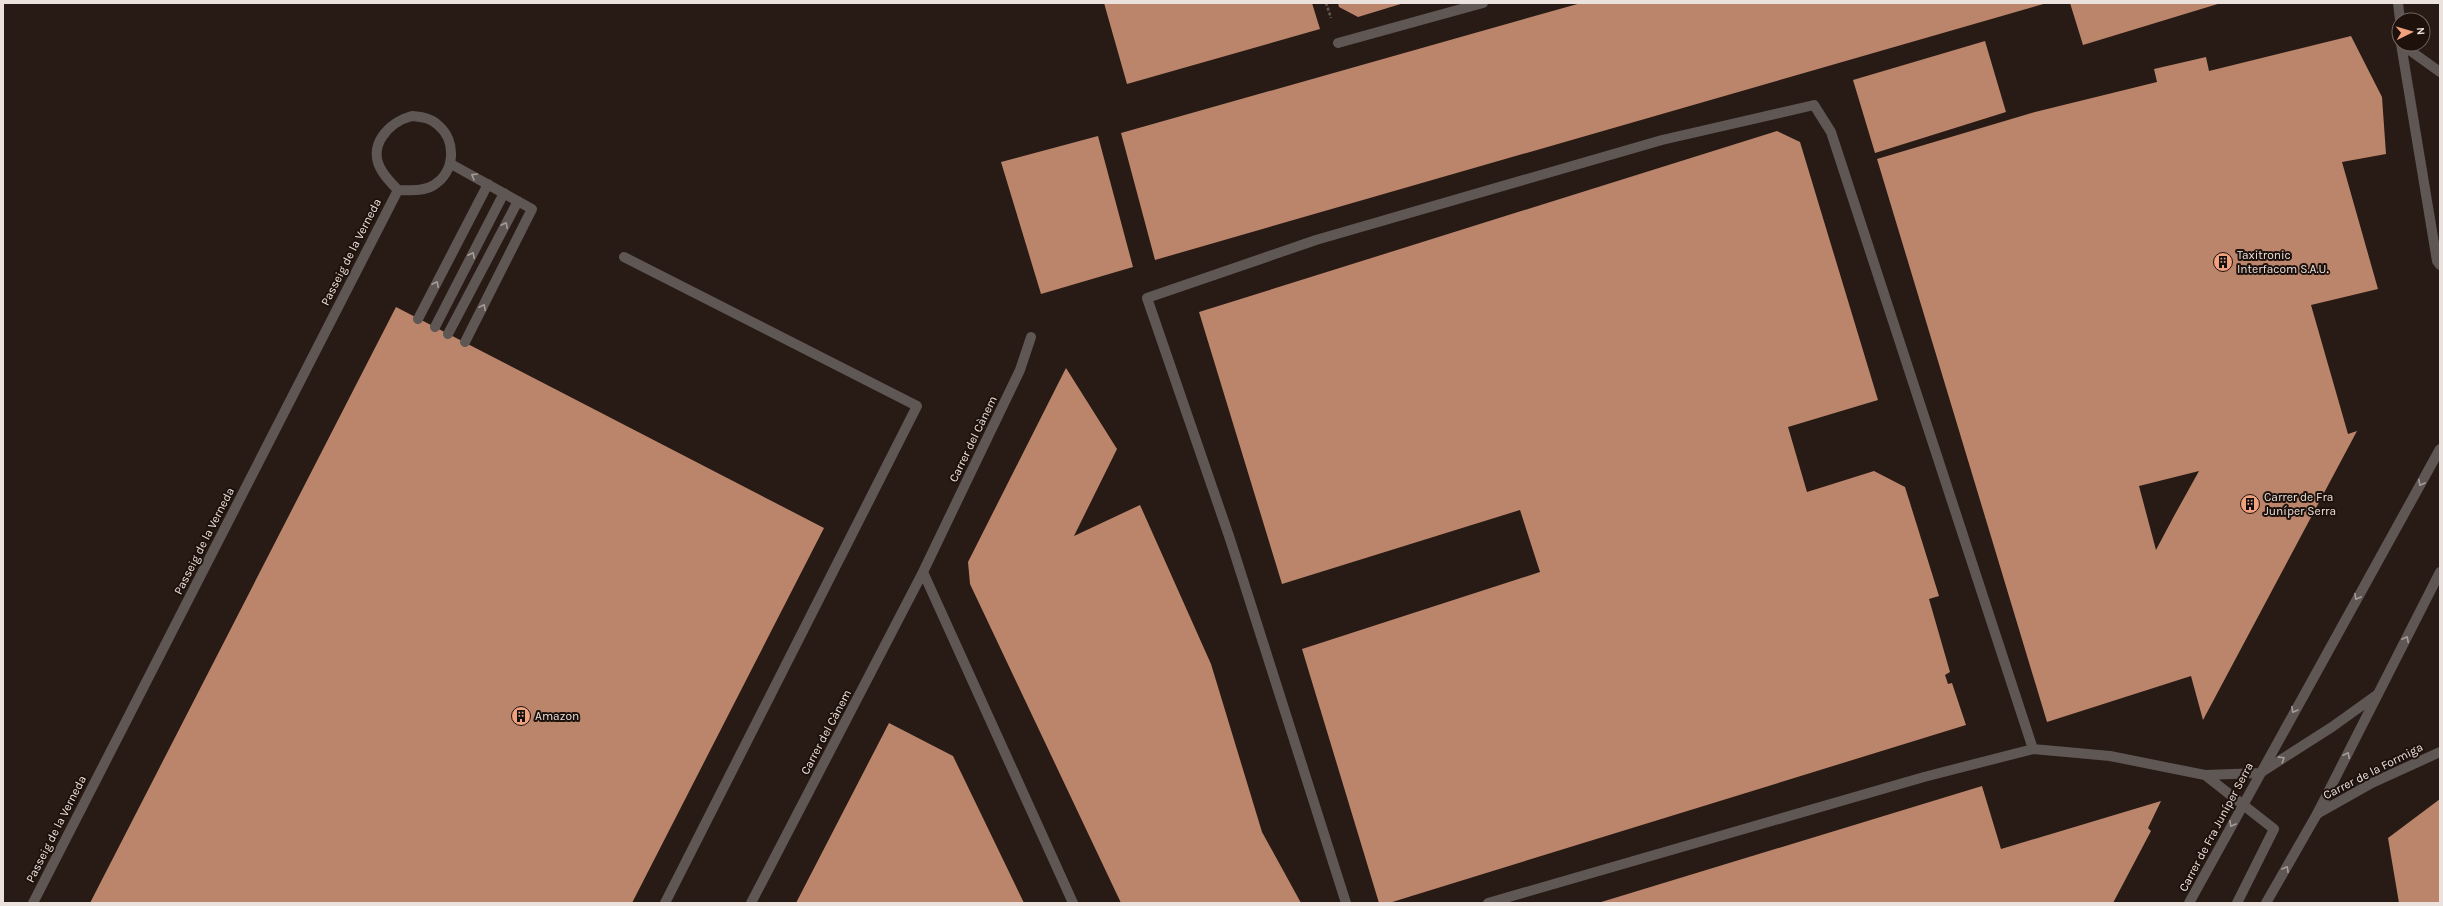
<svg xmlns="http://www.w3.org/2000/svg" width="2443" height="906" font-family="Karla,sans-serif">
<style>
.building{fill:#bb856c;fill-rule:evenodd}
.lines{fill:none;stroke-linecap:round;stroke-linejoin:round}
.path{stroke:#655853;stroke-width:2.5;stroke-dasharray:3 2;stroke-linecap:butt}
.service{stroke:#5f5754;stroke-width:10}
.minor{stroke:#5f5754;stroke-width:10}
.tertiary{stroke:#5f5754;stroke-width:10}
.oneway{stroke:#a59c98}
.labels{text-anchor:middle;stroke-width:4;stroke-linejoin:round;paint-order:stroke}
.street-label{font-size:12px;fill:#ebe1dd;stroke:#1e110b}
.poi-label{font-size:12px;fill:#ebe1dd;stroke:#1e110b;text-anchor:start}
</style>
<rect width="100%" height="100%" fill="#281a14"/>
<path class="building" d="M1104,3H1312L1320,29L1127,84Z
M1338,3H1404L1358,17L1339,7Z
M1581,3H2047L1155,260L1121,133Z
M2070,3H2221L2083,45Z
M2351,36L2382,97L2386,154L2342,162L2378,289L2311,305L2348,434L2357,431L2203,720L2191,676L2047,722L1877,159L2035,112L2157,82L2154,69L2206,57L2209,71ZM2199,471L2174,516L2156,550L2139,486Z
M1985,41L2006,112L1875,153L1853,80Z
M1777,131L1800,142L1878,400L1788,427L1807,492L1874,471L1905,487L1939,596L1929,599L1950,672L1945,675L1948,684L1952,683L1966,725L1389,903H1379L1302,649L1540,572L1520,510L1282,584L1199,312Z
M1098,136L1133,267L1041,294L1001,162Z
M396,307L824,528L632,903H90Z
M1066,368L1117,449L1074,536L1140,505L1211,664L1262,832L1301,903H1121L970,584L968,562Z
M889,723L953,756L1024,903H796Z
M1982,786L2001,849L2161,801L2148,828L2151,831L2113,903H1598Z
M2440,799V903H2399L2388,838Z"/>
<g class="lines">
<path class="path" d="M1326,3L1331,18"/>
<path class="service" d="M451,164L532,209L465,342
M624,257L917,406L665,903
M418,319L488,184
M435,327L504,193
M448,334L518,201
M923,572L1073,903
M2205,775L2274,829L2237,903
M751,903L923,572L1020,370L1031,337
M1346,903L1230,539L1147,298L1316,240L1662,140L1814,105L1831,132L2033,749
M1488,903L1924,777L2033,749L2110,756L2205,775L2260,773L2332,727L2378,694"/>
<path class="minor" d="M2398,3L2400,20
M1338,43L1483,3
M2401,44L2437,261L2440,265
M2401,44L2440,72
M412,116C422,117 431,118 438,125C457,141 455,172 434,185C423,192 410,190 398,190C392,184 386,178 382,171C366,146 389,122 412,116Z
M2317,814L2372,783L2440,752
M33,903L398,190"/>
<path class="tertiary" d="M2189,903L2440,449
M2266,903L2317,814L2440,572"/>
</g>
<defs><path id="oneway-chevron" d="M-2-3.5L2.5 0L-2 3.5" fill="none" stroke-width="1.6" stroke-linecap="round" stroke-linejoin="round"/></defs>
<g class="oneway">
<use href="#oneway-chevron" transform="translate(474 176) rotate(-150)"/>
<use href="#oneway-chevron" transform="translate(505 225) rotate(-63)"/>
<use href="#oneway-chevron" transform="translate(472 255) rotate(-63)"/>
<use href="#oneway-chevron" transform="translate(436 284) rotate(-63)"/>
<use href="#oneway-chevron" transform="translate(483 307) rotate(-63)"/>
<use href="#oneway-chevron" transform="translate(2421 483) rotate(119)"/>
<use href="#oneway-chevron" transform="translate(2357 597) rotate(119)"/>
<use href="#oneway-chevron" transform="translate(2406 639) rotate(-63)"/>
<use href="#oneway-chevron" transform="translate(2294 710) rotate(119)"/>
<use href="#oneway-chevron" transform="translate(2347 755) rotate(-63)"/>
<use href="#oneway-chevron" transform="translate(2282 759) rotate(-32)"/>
<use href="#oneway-chevron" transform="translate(2232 824) rotate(119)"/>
<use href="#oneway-chevron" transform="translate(2286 869) rotate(-60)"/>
</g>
<defs>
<symbol id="building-disc" viewBox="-11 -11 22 22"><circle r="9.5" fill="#f1a17d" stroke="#1e110b"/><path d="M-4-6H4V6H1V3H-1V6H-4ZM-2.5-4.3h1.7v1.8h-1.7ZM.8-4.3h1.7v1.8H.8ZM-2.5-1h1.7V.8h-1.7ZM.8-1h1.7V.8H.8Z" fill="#111"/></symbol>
</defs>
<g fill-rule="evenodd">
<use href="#building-disc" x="2212" y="251" width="22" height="22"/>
<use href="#building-disc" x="2239" y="493" width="22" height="22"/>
<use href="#building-disc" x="510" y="705" width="22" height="22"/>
</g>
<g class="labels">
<g class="street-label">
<text transform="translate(351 252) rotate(-63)" y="4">Passeig de la Verneda</text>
<text transform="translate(973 439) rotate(-64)" y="4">Carrer del Cànem</text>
<text transform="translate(204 541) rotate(-63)" y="4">Passeig de la Verneda</text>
<text transform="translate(826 732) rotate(-62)" y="4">Carrer del Cànem</text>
<text transform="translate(2373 771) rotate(-27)" y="4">Carrer de la Formiga</text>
<text transform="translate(2216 827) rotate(-62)" y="4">Carrer de Fra Juníper Serra</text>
<text transform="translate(56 829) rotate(-63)" y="4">Passeig de la Verneda</text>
</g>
<g class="poi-label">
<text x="2237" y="259">Taxitronic<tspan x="2237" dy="14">Interfacom S.A.U.</tspan></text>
<text x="2264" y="501">Carrer de Fra<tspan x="2264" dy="14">Juníper Serra</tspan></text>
<text x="535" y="720">Amazon</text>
</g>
</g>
<rect width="2443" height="906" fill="none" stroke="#ebe1dd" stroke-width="8"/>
<g transform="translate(2411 32) rotate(85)"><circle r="19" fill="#1e110b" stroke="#70645f"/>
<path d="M0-3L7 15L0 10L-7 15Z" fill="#f1a17d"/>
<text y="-6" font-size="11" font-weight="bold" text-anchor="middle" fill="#ebe1dd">N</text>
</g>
</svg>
